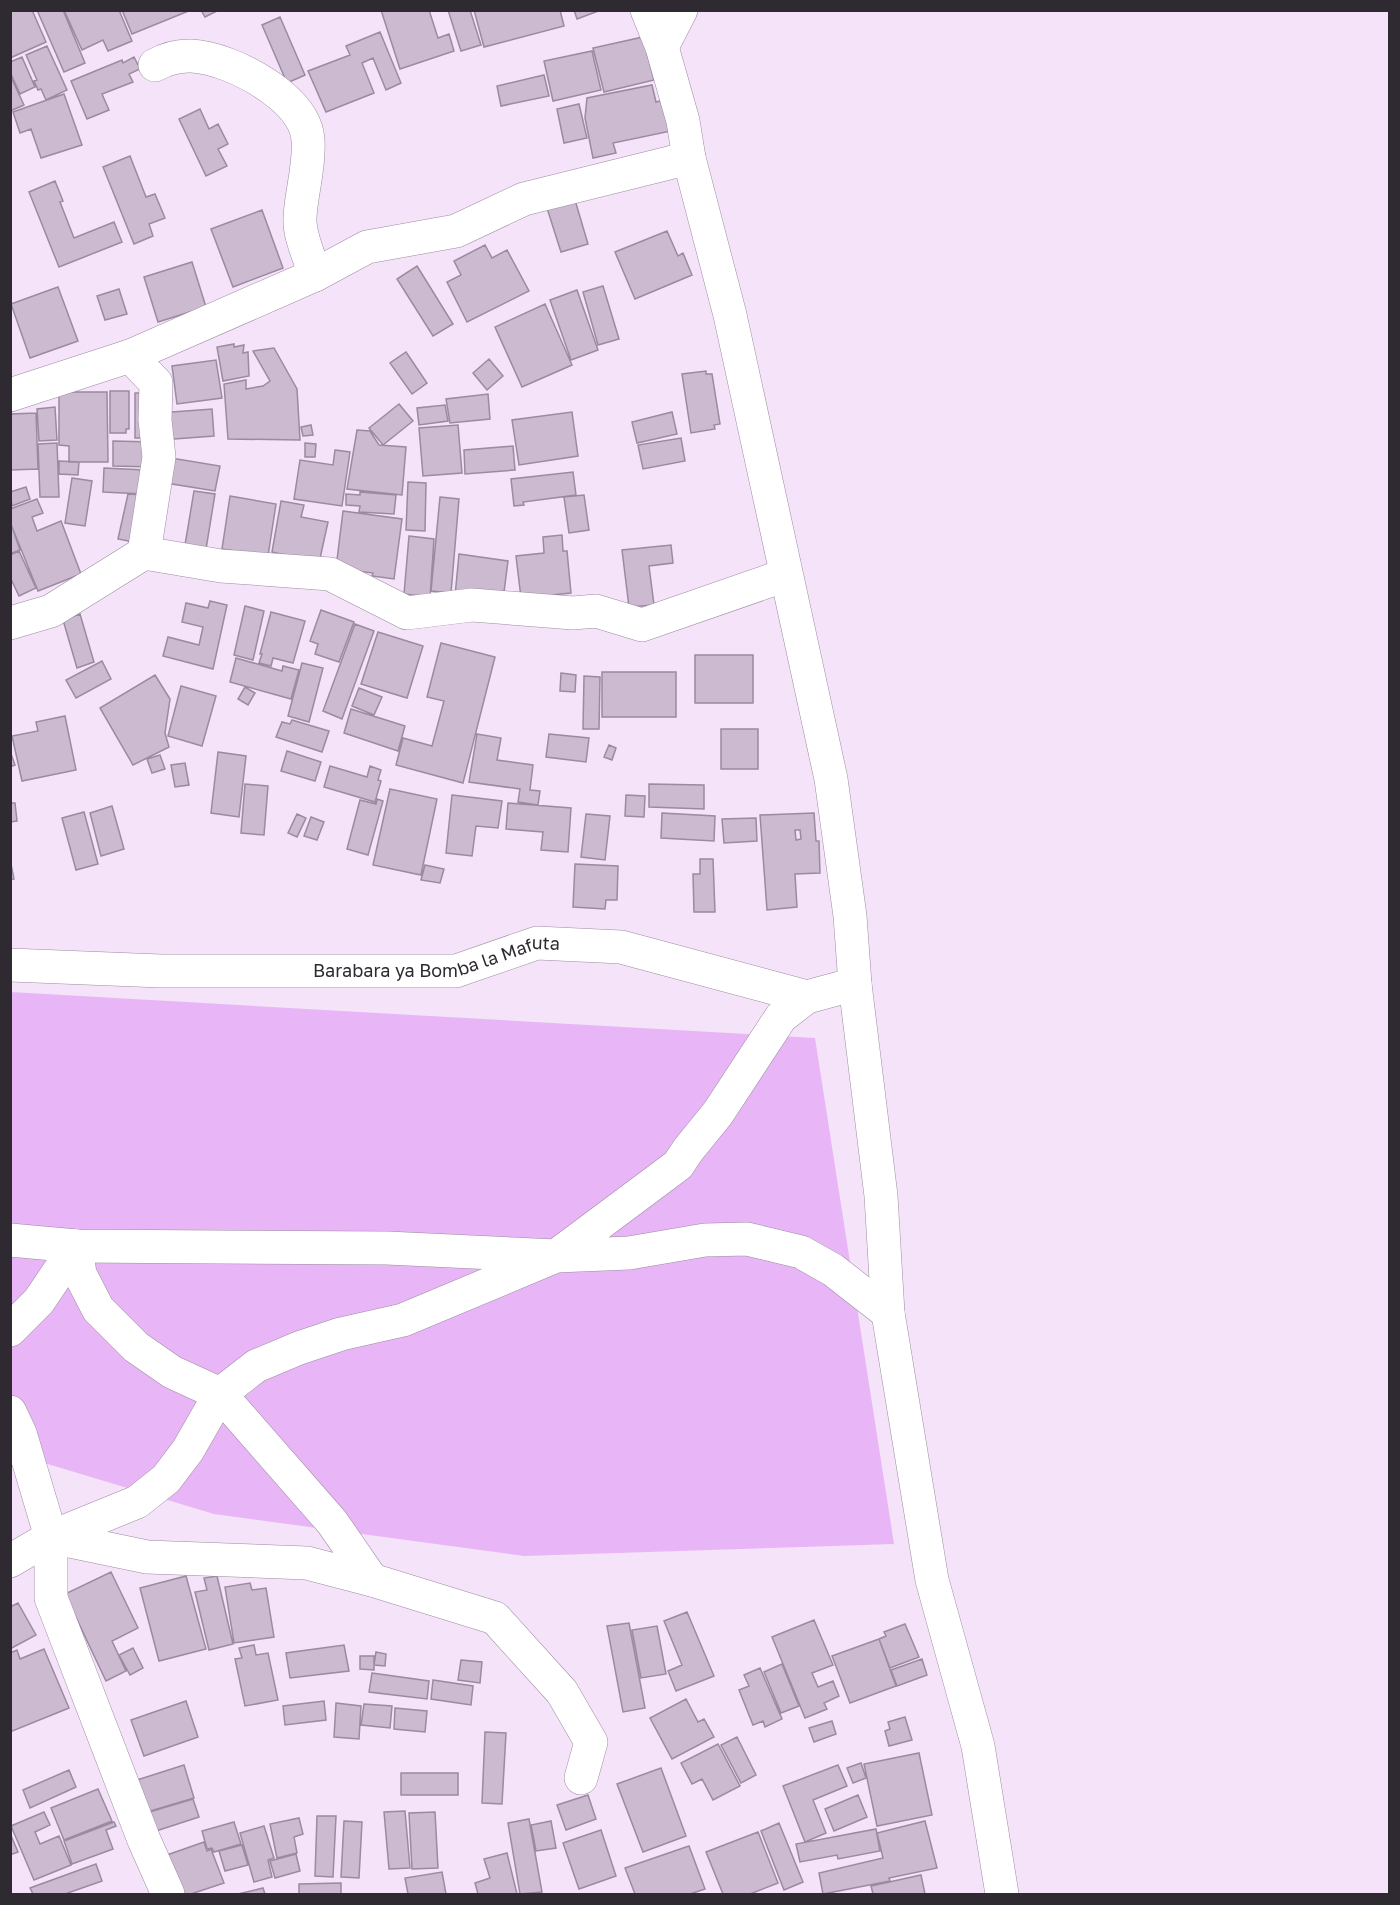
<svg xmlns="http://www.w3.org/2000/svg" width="1400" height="1905" font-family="'Golos Text',sans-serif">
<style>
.green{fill:#e8b5f6}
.building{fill:#cbbad0;stroke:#9a8b9f;stroke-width:1.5;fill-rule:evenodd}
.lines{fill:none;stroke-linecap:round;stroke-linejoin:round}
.minor-casing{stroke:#9c8ca0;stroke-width:34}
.minor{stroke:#fff;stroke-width:33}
.labels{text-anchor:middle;stroke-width:5;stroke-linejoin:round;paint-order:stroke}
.street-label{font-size:18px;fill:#2f2931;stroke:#f5e3f9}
</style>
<rect width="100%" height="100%" fill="#f5e3f9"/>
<path class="green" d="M10,992L815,1038L894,1544L524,1556L214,1514L11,1453Z"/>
<path class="building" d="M10,10H32L46,42L10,58Z
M37,10H63L85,63L64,72Z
M64,10H119L132,41L108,51L103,40L82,50Z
M122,10H191L132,34Z
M201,10H219L205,17Z
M381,10H429L438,38L449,34L454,51L400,69Z
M448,10H470L481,45L461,51Z
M474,10H560L564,26L484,47Z
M574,10H601L577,19Z
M280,17L305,75L287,83L262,25Z
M380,32L401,83L386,90L373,58L362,63L374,93L326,112L308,71L350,55L346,46Z
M643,37L654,80L604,92L593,48Z
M47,46L67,90L46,100L41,89L38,90L34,81L37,80L26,55Z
M592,51L601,90L553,101L544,61Z
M22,57L35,87L20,94L10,72V62Z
M134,57L140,69L129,74L133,82L102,94L109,110L87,119L71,81L122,60L123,63Z
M10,75L24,105L10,111Z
M544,75L549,96L501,106L497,86Z
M652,85L656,102L664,100L671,131L613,143L616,153L593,158L585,118L587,98Z
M64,94L82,145L41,158L31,129L20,133L13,112Z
M579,104L587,138L564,143L557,109Z
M200,109L209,129L218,124L228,144L218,149L227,166L206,176L179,119Z
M130,156L146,197L155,194L165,218L149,224L153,236L134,244L103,167Z
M55,181L63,201L60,202L74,238L114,222L122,242L59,267L29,192Z
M575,200L588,244L561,252L547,208Z
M262,210L283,268L233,287L211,229Z
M667,231L678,256L683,253L692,275L635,299L615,252Z
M485,245L492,258L507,250L529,291L467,322L447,282L461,275L454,261Z
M192,262L206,307L158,322L144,277Z
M417,266L453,324L433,336L397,279Z
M603,286L619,339L598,345L583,292Z
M58,287L78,341L30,358L11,304Z
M119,289L127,314L105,320L97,296Z
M577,290L598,350L571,360L550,300Z
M545,304L572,365L522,387L495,327Z
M234,344V347L244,345L243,353L248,352L249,376L223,381L217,347Z
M274,348L297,389L300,440L228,439L224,384L246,380V389L263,386L270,381L253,351Z
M406,352L427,383L412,394L390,363Z
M489,359L503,376L487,390L473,373Z
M216,360L222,398L177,404L172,366Z
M706,371V374H712L720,424L714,425L715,429L691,433L682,374Z
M110,391H129V429H126V433H110Z
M59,392H107L108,462H69V446L59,445Z
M135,393H151V438H135Z
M488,394L490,419L450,423L446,399Z
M399,404L413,421L383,445L369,428Z
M445,405L448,421L419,425L417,408Z
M55,407L57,440L39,441L37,409Z
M212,409L214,436L161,440L159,413Z
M572,412L578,456L519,465L512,420Z
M672,412L677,434L637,443L632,422Z
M36,413L38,469L10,470V414Z
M311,425L313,435L303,436L301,427Z
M458,425L462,473L423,476L419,428Z
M357,430L370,431L379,445L406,447L402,495L347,489Z
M681,438L685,461L643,469L638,445Z
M113,441L154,442L153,467L113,466Z
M57,443L59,497H40L38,444Z
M305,443L316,444L315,457H305Z
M513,446L515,470L465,474L464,450Z
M335,450L350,452L342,506L294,499L300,460L333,465Z
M165,457L220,466L215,491L166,483Z
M59,461L79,462L78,475L59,474Z
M104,468L145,470L144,494L103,492Z
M573,472L576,495L523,502L524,505L514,506L511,479Z
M72,478L92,481L85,526L65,523Z
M408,482L426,483L425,531L406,530Z
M26,487L30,499L12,506L10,492Z
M194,491L215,494L206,549L185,545Z
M360,492L396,495L394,514L359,512L360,506L346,505V494L360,495Z
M128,494L145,495L139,543L118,539Z
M584,495L589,530L569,533L564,497Z
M230,496L276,504L268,556L222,549Z
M440,497L459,499L451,593L431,591Z
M37,499L43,513L32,517L37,531L61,521L81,574L38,591L10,522V509Z
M281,501L304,505L301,517L328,522L319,563L272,552Z
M343,511L402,519L394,579L372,576L373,573L336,568Z
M11,524L20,550L10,554V524Z
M562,535L563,551H567L571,593L521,598L516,556L544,553L543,537Z
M409,536L434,539L430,597L404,594Z
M671,545L673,563L649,566L654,605L629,607L622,550Z
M19,551L36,588L19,596L10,577V555Z
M459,554L508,561L503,600L455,596Z
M210,601L227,605L213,669L163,656L168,637L199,645L203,627L182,622L186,603L208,608Z
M245,606L264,611L253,660L234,655Z
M321,610L354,622L339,662L315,654L318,644L310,641Z
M271,612L305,621L293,663L273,658L271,666L259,663L262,654H260Z
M80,614L94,662L77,668L63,620Z
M355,624L374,631L342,719L323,711Z
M378,632L423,646L407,698L361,684Z
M441,643L495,657L463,783L396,765L403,738L432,746L444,701L427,697Z
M695,655H753V703H695Z
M236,658L282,671L283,666L299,670L291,699L230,682Z
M102,661L111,679L76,698L66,680Z
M302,663L323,668L309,722L288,716Z
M602,672H676V717H602Z
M561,673L576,675L575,692L560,691Z
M155,675L170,699L165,733L169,747L133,765L100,708Z
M584,676L600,677L599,729H583Z
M181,686L216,696L202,746L168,736Z
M245,687L255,693L248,705L238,699Z
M359,688L382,697L374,715L352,706Z
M351,709L405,726L398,751L344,733Z
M65,716L76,770L22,781L12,736L38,731L36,722Z
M292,720L329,731L322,752L276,737L282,722L290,724Z
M721,729H758V769H721Z
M477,734L501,738L497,760L533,765L530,790L540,791L538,805L518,802L520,789L469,782Z
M549,734L589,738L586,762L546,757Z
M609,745L616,748L612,760L604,757Z
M10,751L15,765L10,767Z
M287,751L321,762L315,781L281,771Z
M218,752L246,756L239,817L211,813Z
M160,755L165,769L152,773L147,759Z
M185,763L189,785L175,787L171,765Z
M330,766L367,777L370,766L381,770L378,780L381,781L375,802L324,787Z
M245,784L268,786L264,835L241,833Z
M649,784L704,785V809L649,807Z
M390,789L437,799L421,875L373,865Z
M452,795L502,801L498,828L476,826L472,856L446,853Z
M626,795L645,796L644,817L625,816Z
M377,799L383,801L368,855L347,849L360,800L376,804Z
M10,803H15L17,821L10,822Z
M508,803L571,808L568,852L541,850L543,832L506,829Z
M112,806L124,849L101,856L90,813Z
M84,812L98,864L76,870L62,818Z
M662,813L715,816L714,841L661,838Z
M814,813L816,841H819L820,873L795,874L797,907L767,910L760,815ZM795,830H800L801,839L796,840Z
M297,814L306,818L297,837L288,833Z
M586,814L610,816L605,860L581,857Z
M311,817L324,822L317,840L304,836Z
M756,818L757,841L724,843L722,819Z
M10,859L14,879L10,880Z
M700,859H713L715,912H694L693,874H700Z
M575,864L618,866L617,900H606L605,909L573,907Z
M425,865L444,869L440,883L421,880Z
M111,1572L138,1628L112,1641L126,1671L106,1681L65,1594Z
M186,1576L206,1649L159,1661L140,1588Z
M217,1576L233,1644L209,1650L195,1592L207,1590L204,1578Z
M250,1583L252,1590L266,1588L274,1637L234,1643L225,1587Z
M18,1603L36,1635L10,1649V1607Z
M687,1612L714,1676L676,1691L668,1671L682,1665L664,1621Z
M814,1620L833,1665L812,1673L818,1687L833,1681L839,1696L824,1703L827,1709L805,1718L772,1637Z
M629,1623L645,1708L623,1712L607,1626Z
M905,1624L919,1657L890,1668L879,1639L886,1636L884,1632Z
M657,1626L666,1674L641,1678L632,1630Z
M879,1639L896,1686L850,1703L832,1656Z
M254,1645L256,1655L268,1653L278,1700L245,1706L235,1659L242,1658L239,1648Z
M344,1645L349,1671L290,1678L286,1653Z
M133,1648L143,1668L130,1675L119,1655Z
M44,1649L69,1708L10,1732V1653L17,1650L20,1659Z
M376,1652L386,1654L385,1666L374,1665Z
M360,1656H374V1670L360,1669Z
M922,1659L927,1675L897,1686L891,1670Z
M461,1660L482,1662L480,1683L458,1680Z
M782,1664L799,1706L781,1713L764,1672Z
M760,1668L782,1719L765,1727L763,1721L753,1725L739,1690L749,1686L744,1675Z
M372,1673L429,1681L427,1699L369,1692Z
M433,1680L473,1686L471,1705L431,1699Z
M686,1699L698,1722L704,1719L714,1737L672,1759L650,1718Z
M186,1701L198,1737L144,1756L131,1720Z
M324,1701L326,1720L285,1725L283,1706Z
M336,1703L361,1706L359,1739L334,1737Z
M364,1704L392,1706L390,1728L361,1725Z
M395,1708L427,1711L425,1732L394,1729Z
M905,1717L912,1740L889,1746L885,1731L890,1729L888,1722Z
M832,1721L836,1734L814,1742L809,1728Z
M485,1732L506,1733L502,1804L482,1803Z
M737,1737L756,1775L741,1783L721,1745Z
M718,1744L740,1786L713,1800L702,1779L692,1784L681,1763Z
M919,1753L932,1815L877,1826L864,1764Z
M861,1763L866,1778L853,1783L847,1768Z
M184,1765L194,1798L147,1812L137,1780Z
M838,1765L847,1786L813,1800L826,1833L805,1842L783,1786Z
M661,1768L686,1836L643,1852L617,1784Z
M69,1770L76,1787L30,1808L23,1790Z
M401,1773H458V1795H401Z
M98,1789L112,1821L64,1840L51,1808Z
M588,1795L596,1819L566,1830L557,1805Z
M858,1795L867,1817L834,1831L825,1809Z
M193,1799L199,1817L153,1832L146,1813Z
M405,1811L410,1868L389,1869L384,1812Z
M44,1812L50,1825L35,1832L40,1844L59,1836L71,1865L34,1880L11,1826Z
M435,1812L438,1868L412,1869L409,1813Z
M317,1816H336L333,1877L315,1876Z
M299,1818L303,1834L294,1837L297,1853L277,1858L270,1824Z
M529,1819L542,1892L520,1894L508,1823Z
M344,1821L362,1822L359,1878L341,1877Z
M551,1821L556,1848L536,1851L531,1825Z
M925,1821L937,1868L889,1878L890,1881L823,1894L819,1873L883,1858L877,1833Z
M114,1822L116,1826L106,1830L113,1849L72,1864L64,1841Z
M234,1822L241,1844L214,1852L212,1848L207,1849L202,1831Z
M779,1823L803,1882L784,1890L761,1831Z
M264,1826L274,1858L268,1860L272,1877L254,1882L240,1833Z
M876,1829L880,1851L838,1859L837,1855L800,1862L796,1844Z
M601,1830L616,1876L579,1889L563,1843Z
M758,1832L778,1883L750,1894H723L706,1852Z
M10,1833L18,1852L10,1855Z
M204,1842L207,1851L211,1849L224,1883L191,1894H178L164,1856Z
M242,1845L248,1865L225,1871L219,1851Z
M689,1846L705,1889L690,1894H635L625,1868Z
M507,1853L517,1894H478L475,1883L490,1878L484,1859Z
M296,1854L300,1871L275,1878L270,1861Z
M96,1864L102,1881L65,1894H33L30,1888Z
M442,1872L446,1894H408L405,1878Z
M921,1875L925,1894H873L871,1886Z
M341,1883V1894H299V1884Z
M263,1888L265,1894H238Z"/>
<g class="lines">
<defs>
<g id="minor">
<path d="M647,10L662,47L683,121L689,158L730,315L831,779L850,916L855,984L881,1196L888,1313L932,1580L978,1746L1002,1894"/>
<path d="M662,47L681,10"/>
<path d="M155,65C180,51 203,55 229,65C259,77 306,105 308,140C310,167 301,192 300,218C299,236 310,258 315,275"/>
<path d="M130,356L156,383L155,420L159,457L144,553"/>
<path d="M10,395L130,356L315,275L367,247L456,231L524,199L689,158"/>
<path d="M10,623L51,611L144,553L221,566L330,574L407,613L472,605L573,613L596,611L642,625L786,575"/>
<path id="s1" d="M10,965L161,971H456L537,943L621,947L807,997L855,984"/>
<path d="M10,1240L76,1246L387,1248L556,1256L678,1165L688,1150L718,1113L781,1017L807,997"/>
<path d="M76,1246L80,1274L98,1309L136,1347L172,1372L220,1394L332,1522L372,1580"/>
<path d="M10,1330L39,1301L76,1246"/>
<path d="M10,1412L20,1433L51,1537V1598L144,1840L168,1894"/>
<path d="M51,1537L147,1557L307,1563L372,1580L495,1618L562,1692L591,1742L581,1778"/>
<path d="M10,1561L51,1537L137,1502L166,1479L188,1450L220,1394L256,1366L299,1348L341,1334L403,1320L556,1256L629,1253L705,1240L747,1239L801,1252L833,1270L888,1313"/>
</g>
</defs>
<use href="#minor" class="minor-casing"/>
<use href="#minor" class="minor"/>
</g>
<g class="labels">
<g class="street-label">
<text dy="6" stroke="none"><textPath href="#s1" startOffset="429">Barabara ya Bomba la Mafuta</textPath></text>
</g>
</g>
<rect width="1400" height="1905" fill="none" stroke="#2f2931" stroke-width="24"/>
</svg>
